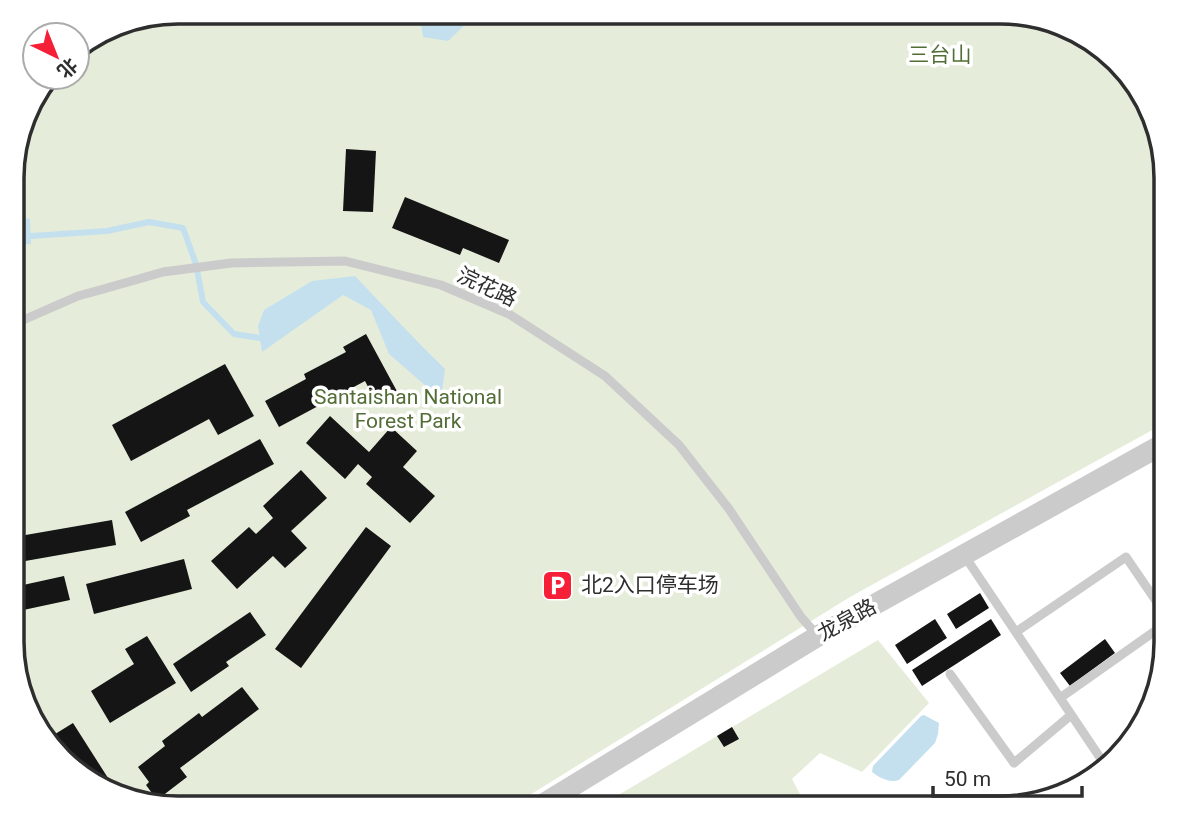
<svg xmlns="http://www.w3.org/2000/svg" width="1178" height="821" font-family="Roboto,'Noto Sans SC',sans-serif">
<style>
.green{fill:#e5edda}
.water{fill:#c4e0ee}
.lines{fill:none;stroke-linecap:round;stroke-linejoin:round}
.stream{stroke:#c4e0ee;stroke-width:6}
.building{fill:#151515}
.service{stroke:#cbcbcb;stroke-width:9}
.tertiary{stroke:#cbcbcb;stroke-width:21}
.labels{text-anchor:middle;stroke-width:7;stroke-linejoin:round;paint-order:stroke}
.park-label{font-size:21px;fill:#536d37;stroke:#fff}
.street-label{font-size:21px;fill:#2e2e2e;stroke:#fff}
.poi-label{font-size:21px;fill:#2e2e2e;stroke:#fff;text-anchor:start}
.rim{fill:none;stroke:#2e2e2e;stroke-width:3.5}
</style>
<rect width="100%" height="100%" fill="#fff"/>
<path class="green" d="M1010,13L1101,47L1148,105L1165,168V423L850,597L507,809L168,808L77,774L34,725L14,663V157L34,96L50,77H77V49L125,21Z
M878,640L929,703L862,772L820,753L792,779L808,809H754L748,802L741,809H595Z"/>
<path class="water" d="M420,18H472L448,41L423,37Z
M14,215L30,219L31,244L14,246Z
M355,276C385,307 414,339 445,369L441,399L389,354L371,310L343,295L262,352L258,326L264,310L312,281Z
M924,715L939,723L938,734L935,743L899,780C889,783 880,778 872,772L873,766L921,716Z"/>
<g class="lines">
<path class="stream" d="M31,236L107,231L149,222L183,228L196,264L203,302L234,334L260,338"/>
</g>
<path class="building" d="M346,149L376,151L373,212L343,211Z
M405,197L509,240L499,263L463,248L460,255L392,228Z
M366,334L399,395L378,406L365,381L279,427L265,401L306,379L304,374L346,352L343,347Z
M225,364L254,416L218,435L209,419L131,461L112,425Z
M330,416L369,452L391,427L417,451L403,467L435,496L410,523L366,484L372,477L358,464L345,479L306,443Z
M260,439L274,464L187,510L190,516L141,542L125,512Z
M301,470L327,498L291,531L307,548L285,568L273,556L237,589L211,561L249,527L256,534L273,518L263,506Z
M112,520L116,545L14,563V537Z
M366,527L391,546L301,668L275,649Z
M184,559L192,589L94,614L86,584Z
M64,576L70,600L14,612V587Z
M980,593L989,608L956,629L947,614Z
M250,612L266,635L226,662L229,666L191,692L173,664Z
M935,619L947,638L907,664L895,645Z
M991,619L1001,635L922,686L912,670Z
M147,636L176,683L110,723L91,691L134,664L125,649Z
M1105,639L1115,653L1070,686L1060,673Z
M242,687L259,709L180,768L187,777L157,800L146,785L149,782L138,767L165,746L162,741L199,713L202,717Z
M73,723L108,778L100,783L77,774L47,739Z
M732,727L739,739L724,747L717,736Z"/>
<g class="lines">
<path class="service" d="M14,324L78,296L100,290L163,272L231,263L345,261L441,285L509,314L605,376L679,445L729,509L801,617L817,635
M964,555L1105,765
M1016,632L1126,557L1165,614
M950,674L1014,763L1071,715
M1060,698L1165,624"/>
<path class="tertiary" d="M535,809L818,636L1165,443"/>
</g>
<defs>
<symbol id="parking-square" viewBox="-11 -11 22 22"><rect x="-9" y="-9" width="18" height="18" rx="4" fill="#f52038" stroke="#fff"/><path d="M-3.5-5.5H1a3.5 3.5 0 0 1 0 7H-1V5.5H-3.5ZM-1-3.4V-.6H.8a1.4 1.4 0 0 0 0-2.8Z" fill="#fff"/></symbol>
</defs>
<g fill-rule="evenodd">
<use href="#parking-square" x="540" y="568" width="35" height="35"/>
</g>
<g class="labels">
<g class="park-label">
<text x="940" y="62">三台山</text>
<text x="408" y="404">Santaishan National<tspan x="408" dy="24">Forest Park</tspan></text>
</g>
<g class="street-label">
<text transform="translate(487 287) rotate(25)" y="7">浣花路</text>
<text transform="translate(847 620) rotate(-29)" y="7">龙泉路</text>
</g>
<g class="poi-label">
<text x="581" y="592">北2入口停车场</text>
</g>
</g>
<path d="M0 0H1178V821H0ZM178 24H1000A154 154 0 0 1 1154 178V642A154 154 0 0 1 1000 796H178A154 154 0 0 1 24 642V178A154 154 0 0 1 178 24Z" fill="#fff" fill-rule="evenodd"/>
<path class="rim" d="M178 24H1000A154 154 0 0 1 1154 178V642A154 154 0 0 1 1000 796H178A154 154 0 0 1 24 642V178A154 154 0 0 1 178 24Z"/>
<g transform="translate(56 56) rotate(137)"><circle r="33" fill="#ffffff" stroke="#ababab" stroke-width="2"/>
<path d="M0-5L12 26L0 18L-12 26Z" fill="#f52038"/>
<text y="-10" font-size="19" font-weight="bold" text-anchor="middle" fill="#2e2e2e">北</text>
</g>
<path d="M933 786v10h149v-10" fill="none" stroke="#2e2e2e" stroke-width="3.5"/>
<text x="944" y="786" font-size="21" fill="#2e2e2e" stroke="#ffffff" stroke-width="5" paint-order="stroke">50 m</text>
</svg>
